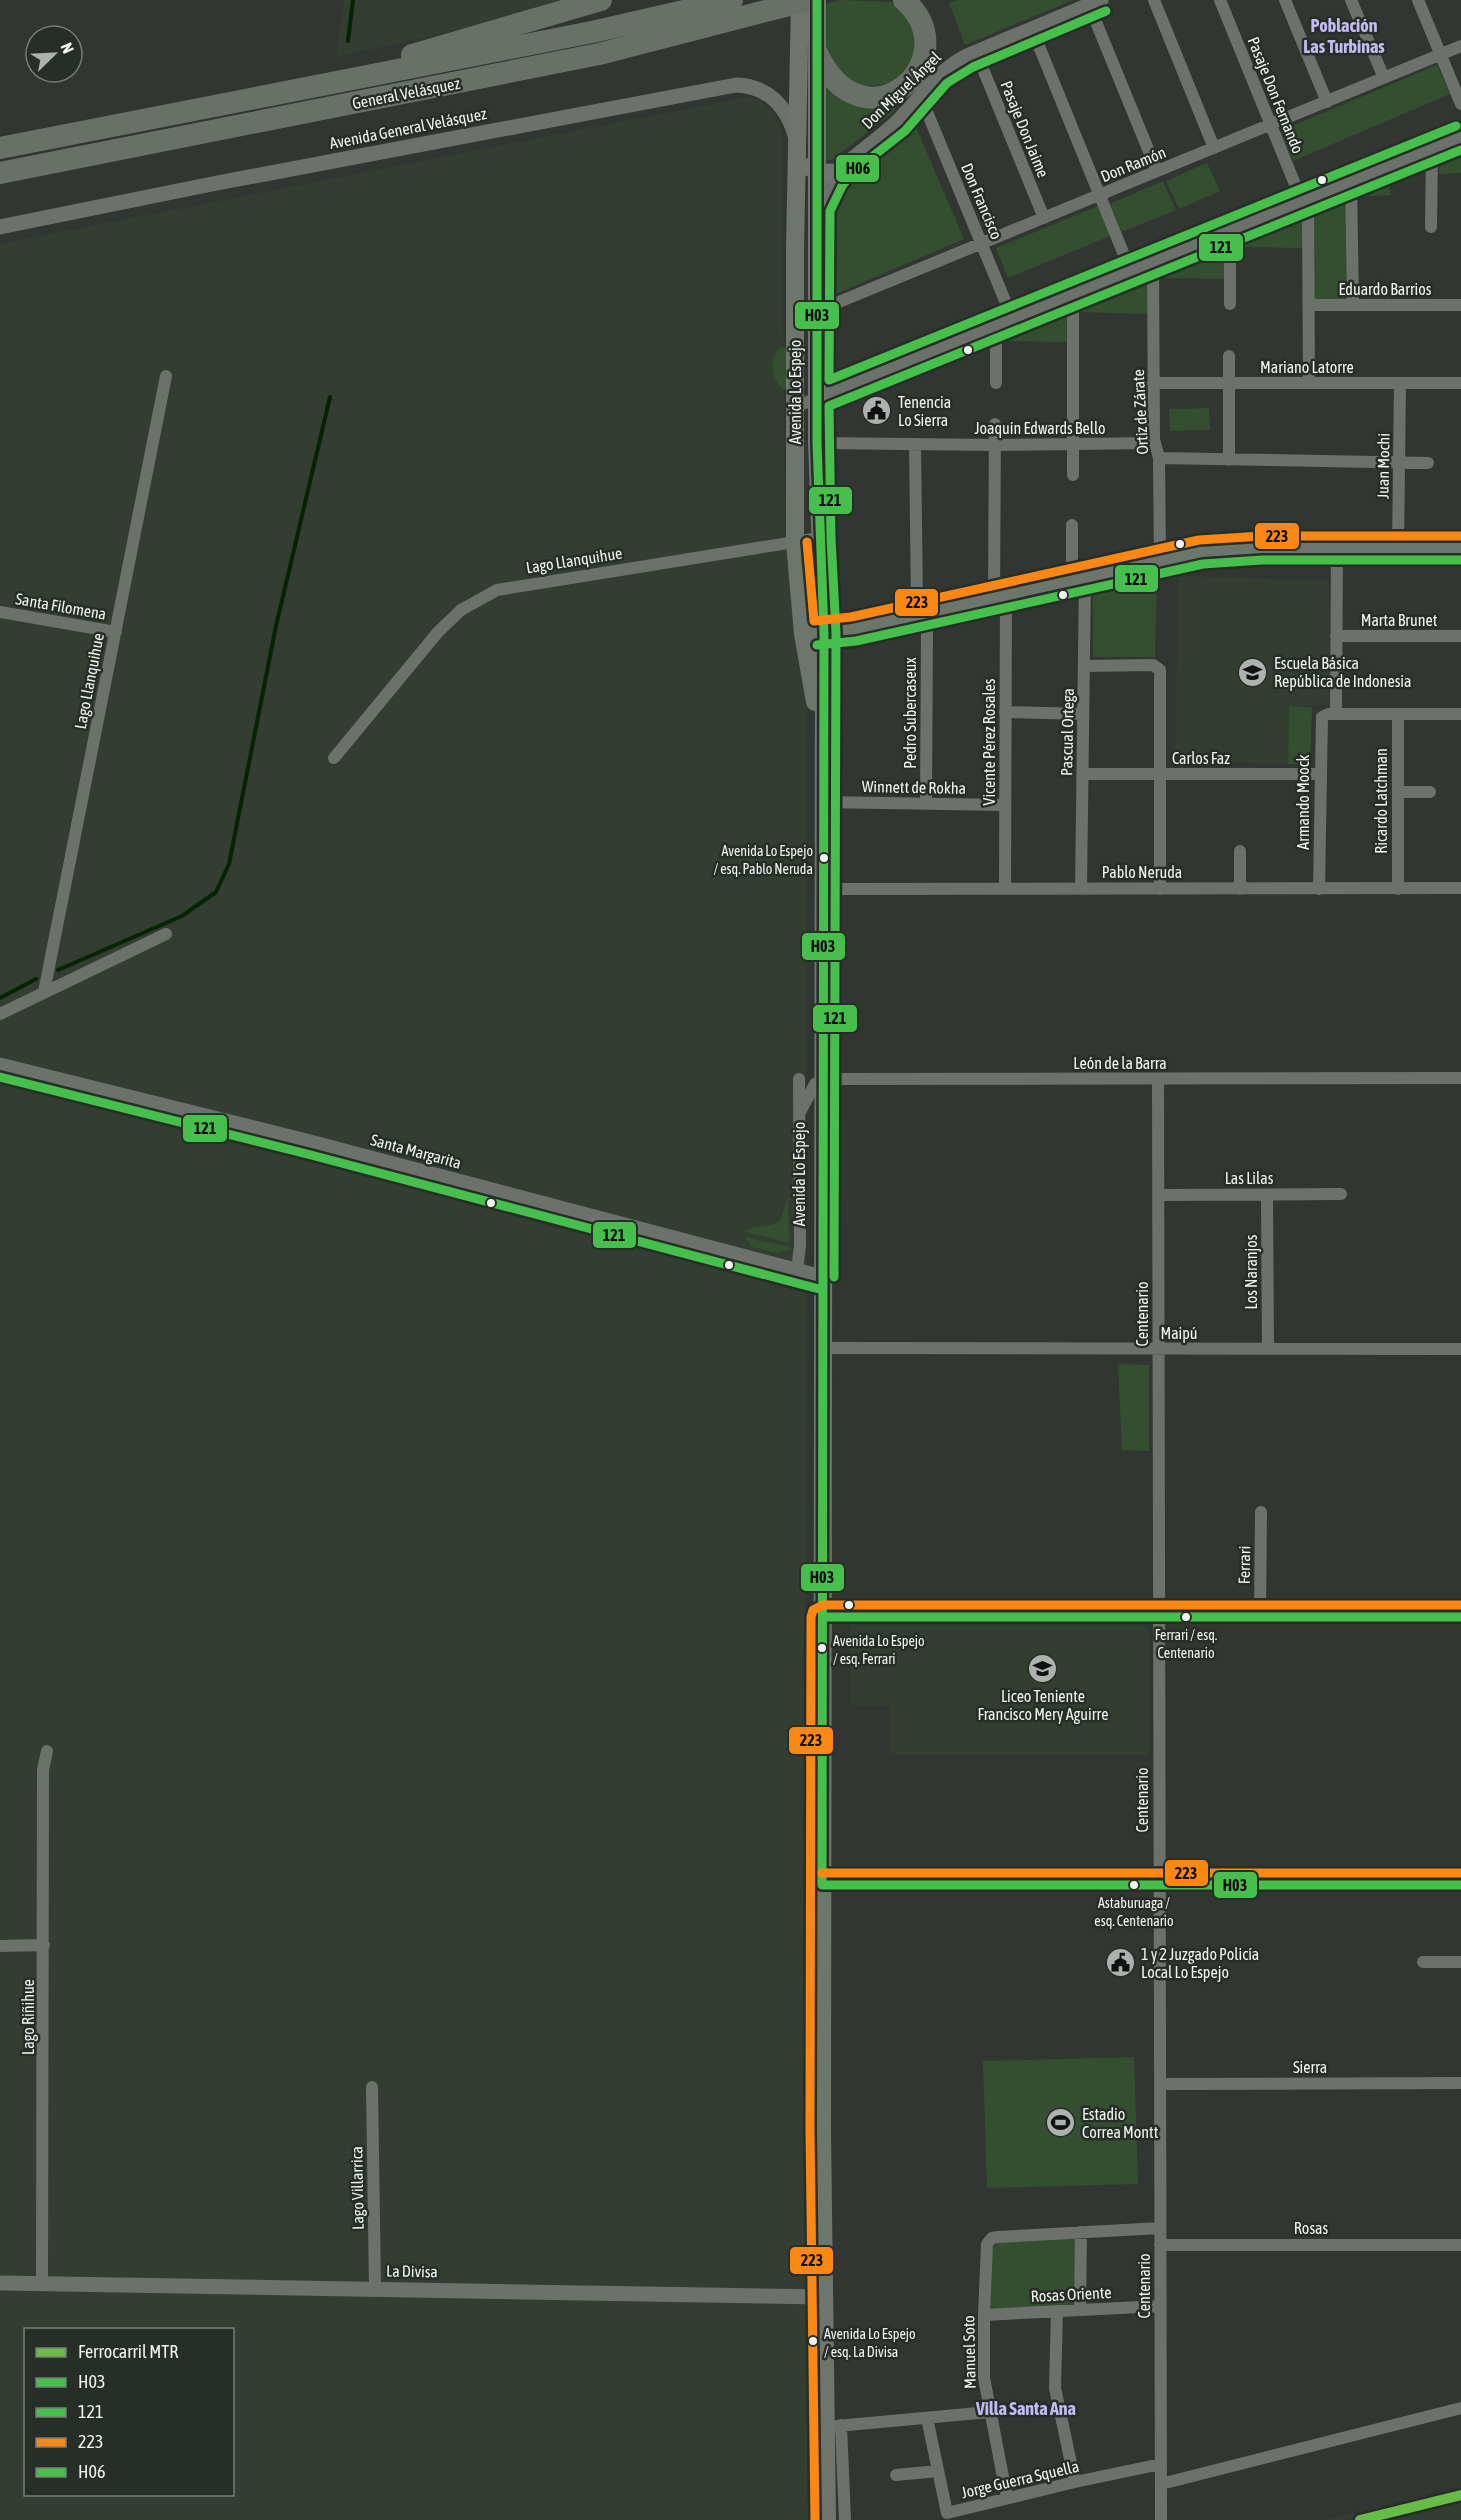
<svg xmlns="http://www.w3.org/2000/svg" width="1461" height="2520" font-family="'Asap Condensed',sans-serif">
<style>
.built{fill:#333d32;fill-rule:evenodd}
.green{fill:#334f30}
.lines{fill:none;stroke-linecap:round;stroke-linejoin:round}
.stream{stroke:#042404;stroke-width:4}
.minor{stroke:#6c726b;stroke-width:12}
.tertiary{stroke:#6c726b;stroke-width:15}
.secondary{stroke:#6e756d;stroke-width:18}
.motorway{stroke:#687067;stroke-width:22}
.motorway-bridge{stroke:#687067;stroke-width:22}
.bus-1-casing{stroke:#272d27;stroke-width:14}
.bus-2-casing{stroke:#272d27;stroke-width:14}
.bus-3-casing{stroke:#272d27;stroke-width:14}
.bus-4-casing{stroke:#272d27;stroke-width:14}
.bus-1{stroke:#46bf4c;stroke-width:9}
.bus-2{stroke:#46bf4c;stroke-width:9}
.bus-3{stroke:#fc8813;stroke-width:9}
.bus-4{stroke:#46bf4c;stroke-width:9}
.rail-1-casing{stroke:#272d27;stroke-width:15}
.rail-1{stroke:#66bc46;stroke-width:10}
.bus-dot{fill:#f1f5f1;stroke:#272d27;stroke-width:2}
.labels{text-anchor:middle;stroke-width:5;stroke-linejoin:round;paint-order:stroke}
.bus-label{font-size:14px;fill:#f1f5f1;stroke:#272d27}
.street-label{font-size:16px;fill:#f1f5f1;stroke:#272d27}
.poi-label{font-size:16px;fill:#f1f5f1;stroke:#272d27;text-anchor:start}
.neighbourhood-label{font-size:18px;font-weight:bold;fill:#c5bbf4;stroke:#272d27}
.line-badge{stroke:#272d27;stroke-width:2}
.pale-badge-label{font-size:16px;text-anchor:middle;font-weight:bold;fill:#111}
</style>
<rect width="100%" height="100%" fill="#323632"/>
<path class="built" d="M344,0H569L493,22L336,57Z
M748,97L761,101L771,110L779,123L782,137L785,538L807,707L805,2281L810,2520H0V244ZM26,2330H232V2494H26Z
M1178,576L1329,581L1330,705L1289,706L1288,764L1175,761Z
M850,1625H1141L1149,1632V1755H889V1705H851Z
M1461,2488V2520H1326L1346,2515Z"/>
<path class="green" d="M840,0L897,2L919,34L913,65L891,85L855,86L839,74L820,34L821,6Z
M958,0H1073L965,45L949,3Z
M1437,65L1450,94L1293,161L1280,131Z
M825,85C856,112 868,112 905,96L892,113L832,160H819Z
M912,118L964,239L824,299L827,218L836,186Z
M1461,147V173L1439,174L1440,156Z
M1207,163L1220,191L1179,209L1166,181Z
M1163,181L1176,210L1122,232L1110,204Z
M1389,183L1391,195L1360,197V194Z
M1345,196L1347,299L1313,300L1314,210Z
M1098,206L1110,236L1008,278L996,248Z
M1304,207L1303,248L1235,247V236Z
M1228,238L1227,279L1159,278V267Z
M1148,273L1147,314L1079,312V302Z
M1070,301L1069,342L1001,341V330Z
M782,347L787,348V388L784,390C771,381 767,356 782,347Z
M1209,408L1210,430L1170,431L1169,409Z
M1157,576L1155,657H1093V586Z
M1289,706L1312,707L1310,764H1288Z
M788,1196L789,1243L745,1232C753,1224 768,1229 780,1221Z
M745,1237L790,1247L791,1249L777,1253L752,1247Z
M1118,1364L1149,1365V1451L1122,1450Z
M1134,2057L1138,2184L987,2188L983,2061Z
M1076,2238L1075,2305L990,2311L992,2249L999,2241Z"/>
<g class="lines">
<path class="stream" d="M348,41L353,0
M58,970L182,916L216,892L229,864L276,626L330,397
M0,998L36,979"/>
<path class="minor" d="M1154,0L1214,148
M1220,0L1299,194L1308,211L1309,383
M1285,0L1327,102
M1351,0L1384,78
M1418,0L1461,104
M1089,5L1157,171
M1032,29L1131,272
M976,52L1044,218
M920,95L1013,320
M1351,181L1353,305
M1431,227L1432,149
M1230,231V304
M1153,262L1154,439L1159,458L1160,560
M1309,305H1461
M817,311L1461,46
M996,383V327
M1153,383H1461
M795,407L1461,137
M817,443L995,445L1155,443
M915,444L917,602L927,627L926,804
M1159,458L1428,463
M1229,460V356
M1073,475V295
M1398,548L1400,383
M1072,580V525
M994,597L995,424
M0,612L116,632
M1336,636H1461
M1084,666L1153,665L1160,670V889
M1005,712L1083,714
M1336,714L1337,548
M1398,714V889
M334,758L438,632L461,610L497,590L819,538
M1083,774H1320
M1398,792H1430
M823,802L1005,805
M823,889L1461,888
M1005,889L1006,595
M1081,889L1085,577
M1240,889V851
M1319,889L1322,717L1328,714H1461
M44,992L166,376
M0,1014L166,934
M1158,1080L1161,2520
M799,1114L815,1084L823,1079L1461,1078
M1158,1195L1341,1194
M1267,1195L1268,1349
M797,1269L800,1246L799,1079
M825,1348L1461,1349
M823,1617H1461
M1260,1617L1261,1512
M822,1885H1461
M0,1946L44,1945
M1423,1962H1461
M1160,2084L1461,2083
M372,2087L375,2288
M1160,2245H1461
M42,2284L43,1770L47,1751
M1080,2310L1081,2232
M1057,2311L1055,2388L1075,2482
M984,2315L1160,2306
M927,2418L947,2513L1075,2482L1161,2464
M841,2425L845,2520
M826,2427L989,2412
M896,2475L938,2471
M1161,2484L1461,2408
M1007,2498L984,2378V2315L987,2244L992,2238L998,2237L1160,2228"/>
<path class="tertiary" d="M818,209C838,158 862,156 897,122C921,98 936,72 967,56L1101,0
M0,227L217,183L736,85C767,86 786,105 795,135
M0,1065L314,1143L822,1277
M0,2283L824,2297"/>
<path class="secondary" d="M800,0L795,248V543L803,634L815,702
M817,0V443L824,633L822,2130L827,2520
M809,167L818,172L837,173
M814,633L853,629L1201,552L1262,548H1461"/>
<path class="motorway" d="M816,51C863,156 971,59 904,0
M412,55L601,0
M0,148L592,32L732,0
M0,173L599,54L793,4"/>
<path class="motorway-bridge" d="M793,4L809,0"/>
<defs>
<path id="bus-1" d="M817,0V443L824,633L822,1885H1461
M823,1617H1461"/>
<path id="bus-2" d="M817,645L856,641L1203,564L1262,560H1461
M0,1077L311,1155L819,1289
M834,1277L836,633L831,538L829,406L1461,150"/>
<path id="bus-3" d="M807,542L814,621L851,617L1199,540L1262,536H1461
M822,1873H1461
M815,2520L810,2130L811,1617L813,1610L823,1605H1461"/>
<path id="bus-4" d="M1106,11L973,67L947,83L905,131L854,171L842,186L830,211L829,380L1456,126"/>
</defs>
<use href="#bus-1" class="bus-1-casing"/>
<use href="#bus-2" class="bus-2-casing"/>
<use href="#bus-3" class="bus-3-casing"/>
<use href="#bus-4" class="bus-4-casing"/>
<use href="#bus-1" class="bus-1"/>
<use href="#bus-2" class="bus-2"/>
<use href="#bus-3" class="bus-3"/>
<use href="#bus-4" class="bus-4"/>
<defs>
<path id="rail-1" d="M1360,2520L1461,2495"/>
</defs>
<use href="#rail-1" class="rail-1-casing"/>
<use href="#rail-1" class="rail-1"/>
</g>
<defs>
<symbol id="civic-disc" viewBox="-11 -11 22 22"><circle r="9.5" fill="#aeb2ae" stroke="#272d27"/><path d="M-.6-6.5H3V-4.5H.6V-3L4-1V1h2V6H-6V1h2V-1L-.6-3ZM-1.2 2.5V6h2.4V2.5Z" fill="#111"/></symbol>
<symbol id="school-disc" viewBox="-11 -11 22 22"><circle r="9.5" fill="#aeb2ae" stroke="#272d27"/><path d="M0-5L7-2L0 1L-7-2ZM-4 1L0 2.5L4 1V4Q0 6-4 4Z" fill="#111"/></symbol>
<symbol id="stadium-disc" viewBox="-11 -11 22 22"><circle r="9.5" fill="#aeb2ae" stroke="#272d27"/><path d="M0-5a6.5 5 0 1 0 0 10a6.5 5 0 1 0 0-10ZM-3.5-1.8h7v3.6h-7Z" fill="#111"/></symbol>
</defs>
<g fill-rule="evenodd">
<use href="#civic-disc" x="860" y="394" width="33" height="33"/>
<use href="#school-disc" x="1236" y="656" width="33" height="33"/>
<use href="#school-disc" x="1026" y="1652" width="33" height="33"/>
<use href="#civic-disc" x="1104" y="1946" width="33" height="33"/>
<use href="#stadium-disc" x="1044" y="2106" width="33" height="33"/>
</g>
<g class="bus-dot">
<circle cx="1322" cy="180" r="5"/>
<circle cx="968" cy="350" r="5"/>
<circle cx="1180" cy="544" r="5"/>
<circle cx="1063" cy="595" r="5"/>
<circle cx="824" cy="858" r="5"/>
<circle cx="491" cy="1203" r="5"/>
<circle cx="729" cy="1265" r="5"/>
<circle cx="849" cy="1605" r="5"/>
<circle cx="1186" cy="1617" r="5"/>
<circle cx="822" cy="1648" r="5"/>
<circle cx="1134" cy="1885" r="5"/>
<circle cx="813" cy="2341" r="5"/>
</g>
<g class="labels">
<g class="bus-label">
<text x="813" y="856" text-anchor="end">Avenida Lo Espejo<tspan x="813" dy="18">/ esq. Pablo Neruda</tspan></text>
<text x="1186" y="1640">Ferrari / esq.<tspan x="1186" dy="18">Centenario</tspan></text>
<text x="833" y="1646" text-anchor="start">Avenida Lo Espejo<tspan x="833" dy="18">/ esq. Ferrari</tspan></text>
<text x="1134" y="1908">Astaburuaga /<tspan x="1134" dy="18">esq. Centenario</tspan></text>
<text x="824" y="2339" text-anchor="start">Avenida Lo Espejo<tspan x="824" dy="18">/ esq. La Divisa</tspan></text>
</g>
<g class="street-label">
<text transform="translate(901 90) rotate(-44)" y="6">Don Miguel Ángel</text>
<text transform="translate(406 93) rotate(-11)" y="6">General Velásquez</text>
<text transform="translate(1276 95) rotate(68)" y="6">Pasaje Don Fernando</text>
<text transform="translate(408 128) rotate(-11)" y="6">Avenida General Velásquez</text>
<text transform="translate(1025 129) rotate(68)" y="6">Pasaje Don Jaime</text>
<text transform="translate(1133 164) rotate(-22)" y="6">Don Ramón</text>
<text transform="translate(982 201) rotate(67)" y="6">Don Francisco</text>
<text x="1385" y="295">Eduardo Barrios</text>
<text x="1307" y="373">Mariano Latorre</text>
<text transform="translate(795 392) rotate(-90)" y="6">Avenida Lo Espejo</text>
<text transform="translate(1140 412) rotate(-93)" y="6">Ortiz de Zárate</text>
<text x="1040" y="434">Joaquín Edwards Bello</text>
<text transform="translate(1383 466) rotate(-89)" y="6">Juan Mochi</text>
<text transform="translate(574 560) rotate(-9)" y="6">Lago Llanquihue</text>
<text transform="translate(61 606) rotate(10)" y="6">Santa Filomena</text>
<text x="1399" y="626">Marta Brunet</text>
<text transform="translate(89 681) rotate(-79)" y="6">Lago Llanquihue</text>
<text transform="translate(910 713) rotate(-90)" y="6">Pedro Subercaseux</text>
<text transform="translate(1067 732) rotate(-89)" y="6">Pascual Ortega</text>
<text transform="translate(989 742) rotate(-90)" y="6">Vicente Pérez Rosales</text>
<text x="1201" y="764">Carlos Faz</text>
<text transform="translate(914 787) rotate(1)" y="6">Winnett de Rokha</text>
<text transform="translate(1381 801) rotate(-90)" y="6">Ricardo Latchman</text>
<text transform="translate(1303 802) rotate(-90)" y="6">Armando Moock</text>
<text x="1142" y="878">Pablo Neruda</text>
<text x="1120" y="1069">León de la Barra</text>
<text transform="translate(416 1151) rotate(15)" y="6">Santa Margarita</text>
<text transform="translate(799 1174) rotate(-90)" y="6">Avenida Lo Espejo</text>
<text x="1249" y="1184">Las Lilas</text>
<text transform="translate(1251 1272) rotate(-90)" y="6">Los Naranjos</text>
<text transform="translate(1142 1314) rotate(-90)" y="6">Centenario</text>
<text x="1179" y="1339">Maipú</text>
<text transform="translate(1244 1565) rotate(-89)" y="6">Ferrari</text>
<text transform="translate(1142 1800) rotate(-90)" y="6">Centenario</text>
<text transform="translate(28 2017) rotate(-90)" y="6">Lago Riñihue</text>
<text x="1310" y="2073">Sierra</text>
<text transform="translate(357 2188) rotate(-91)" y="6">Lago Villarrica</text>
<text x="1311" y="2234">Rosas</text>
<text transform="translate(412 2271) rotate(1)" y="6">La Divisa</text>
<text transform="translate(1144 2286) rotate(-90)" y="6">Centenario</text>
<text transform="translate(1071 2294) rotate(-3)" y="6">Rosas Oriente</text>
<text transform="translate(969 2352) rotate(-91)" y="6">Manuel Soto</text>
<text transform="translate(1020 2479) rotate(-13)" y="6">Jorge Guerra Squella</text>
</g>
<g class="poi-label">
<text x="898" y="408">Tenencia<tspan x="898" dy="18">Lo Sierra</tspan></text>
<text x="1274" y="669">Escuela Básica<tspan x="1274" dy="18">República de Indonesia</tspan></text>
<text x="1043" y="1702" text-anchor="middle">Liceo Teniente<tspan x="1043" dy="18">Francisco Mery Aguirre</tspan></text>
<text x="1141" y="1960">1 y 2 Juzgado Policía<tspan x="1141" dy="18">Local Lo Espejo</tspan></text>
<text x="1082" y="2120">Estadio<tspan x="1082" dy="18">Correa Montt</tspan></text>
</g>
<g class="neighbourhood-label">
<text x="1344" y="32">Población<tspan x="1344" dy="21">Las Turbinas</tspan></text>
<text x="1026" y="2415">Villa Santa Ana</text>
</g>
</g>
<g class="line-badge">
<rect x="835" y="154" width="45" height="29" rx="6" fill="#46bf4c"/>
<rect x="1198" y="233" width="46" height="29" rx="6" fill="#46bf4c"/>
<rect x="794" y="301" width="46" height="29" rx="6" fill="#46bf4c"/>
<rect x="808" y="486" width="45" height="29" rx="6" fill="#46bf4c"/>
<rect x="1254" y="522" width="46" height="28" rx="6" fill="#fc8813"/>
<rect x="1114" y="564" width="45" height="29" rx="6" fill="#46bf4c"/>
<rect x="894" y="588" width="45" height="29" rx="6" fill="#fc8813"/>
<rect x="801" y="932" width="45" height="29" rx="6" fill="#46bf4c"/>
<rect x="812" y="1004" width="46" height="29" rx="6" fill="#46bf4c"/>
<rect x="182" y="1114" width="46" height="29" rx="6" fill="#46bf4c"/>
<rect x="592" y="1221" width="45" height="28" rx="6" fill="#46bf4c"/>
<rect x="800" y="1563" width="45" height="29" rx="6" fill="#46bf4c"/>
<rect x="788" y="1726" width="46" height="29" rx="6" fill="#fc8813"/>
<rect x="1164" y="1859" width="45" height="28" rx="6" fill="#fc8813"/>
<rect x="1213" y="1871" width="45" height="28" rx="6" fill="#46bf4c"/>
<rect x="789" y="2246" width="45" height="29" rx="6" fill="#fc8813"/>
</g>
<g class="pale-badge-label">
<text x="858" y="174">H06</text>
<text x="1221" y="253">121</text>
<text x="817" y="321">H03</text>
<text x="830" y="506">121</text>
<text x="1277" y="542">223</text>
<text x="1136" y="585">121</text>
<text x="917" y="608">223</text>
<text x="823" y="952">H03</text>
<text x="835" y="1024">121</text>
<text x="205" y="1134">121</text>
<text x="614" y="1241">121</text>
<text x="822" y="1583">H03</text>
<text x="811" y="1746">223</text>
<text x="1186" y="1879">223</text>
<text x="1235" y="1891">H03</text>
<text x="812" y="2266">223</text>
</g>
<rect x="24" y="2328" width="210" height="168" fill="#272d27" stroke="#787d78" stroke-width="1.5"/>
<rect x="36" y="2348" width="30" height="9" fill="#66bc46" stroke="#787d78" stroke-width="1.5"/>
<text x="78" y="2358" font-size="18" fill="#f1f5f1">Ferrocarril MTR</text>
<rect x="36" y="2378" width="30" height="9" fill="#46bf4c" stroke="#787d78" stroke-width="1.5"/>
<text x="78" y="2388" font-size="18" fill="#f1f5f1">H03</text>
<rect x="36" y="2408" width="30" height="9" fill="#46bf4c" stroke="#787d78" stroke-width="1.5"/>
<text x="78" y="2418" font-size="18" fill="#f1f5f1">121</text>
<rect x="36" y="2438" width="30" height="9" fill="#fc8813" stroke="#787d78" stroke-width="1.5"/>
<text x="78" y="2448" font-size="18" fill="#f1f5f1">223</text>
<rect x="36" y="2468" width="30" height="9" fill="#46bf4c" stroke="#787d78" stroke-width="1.5"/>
<text x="78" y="2478" font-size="18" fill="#f1f5f1">H06</text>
<g transform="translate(54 54) rotate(66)"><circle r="28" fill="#272d27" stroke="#787d78" stroke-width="1.5"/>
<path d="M0-4.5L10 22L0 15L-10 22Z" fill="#aeb2ae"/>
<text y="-9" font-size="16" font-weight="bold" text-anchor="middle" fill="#f1f5f1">N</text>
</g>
</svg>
